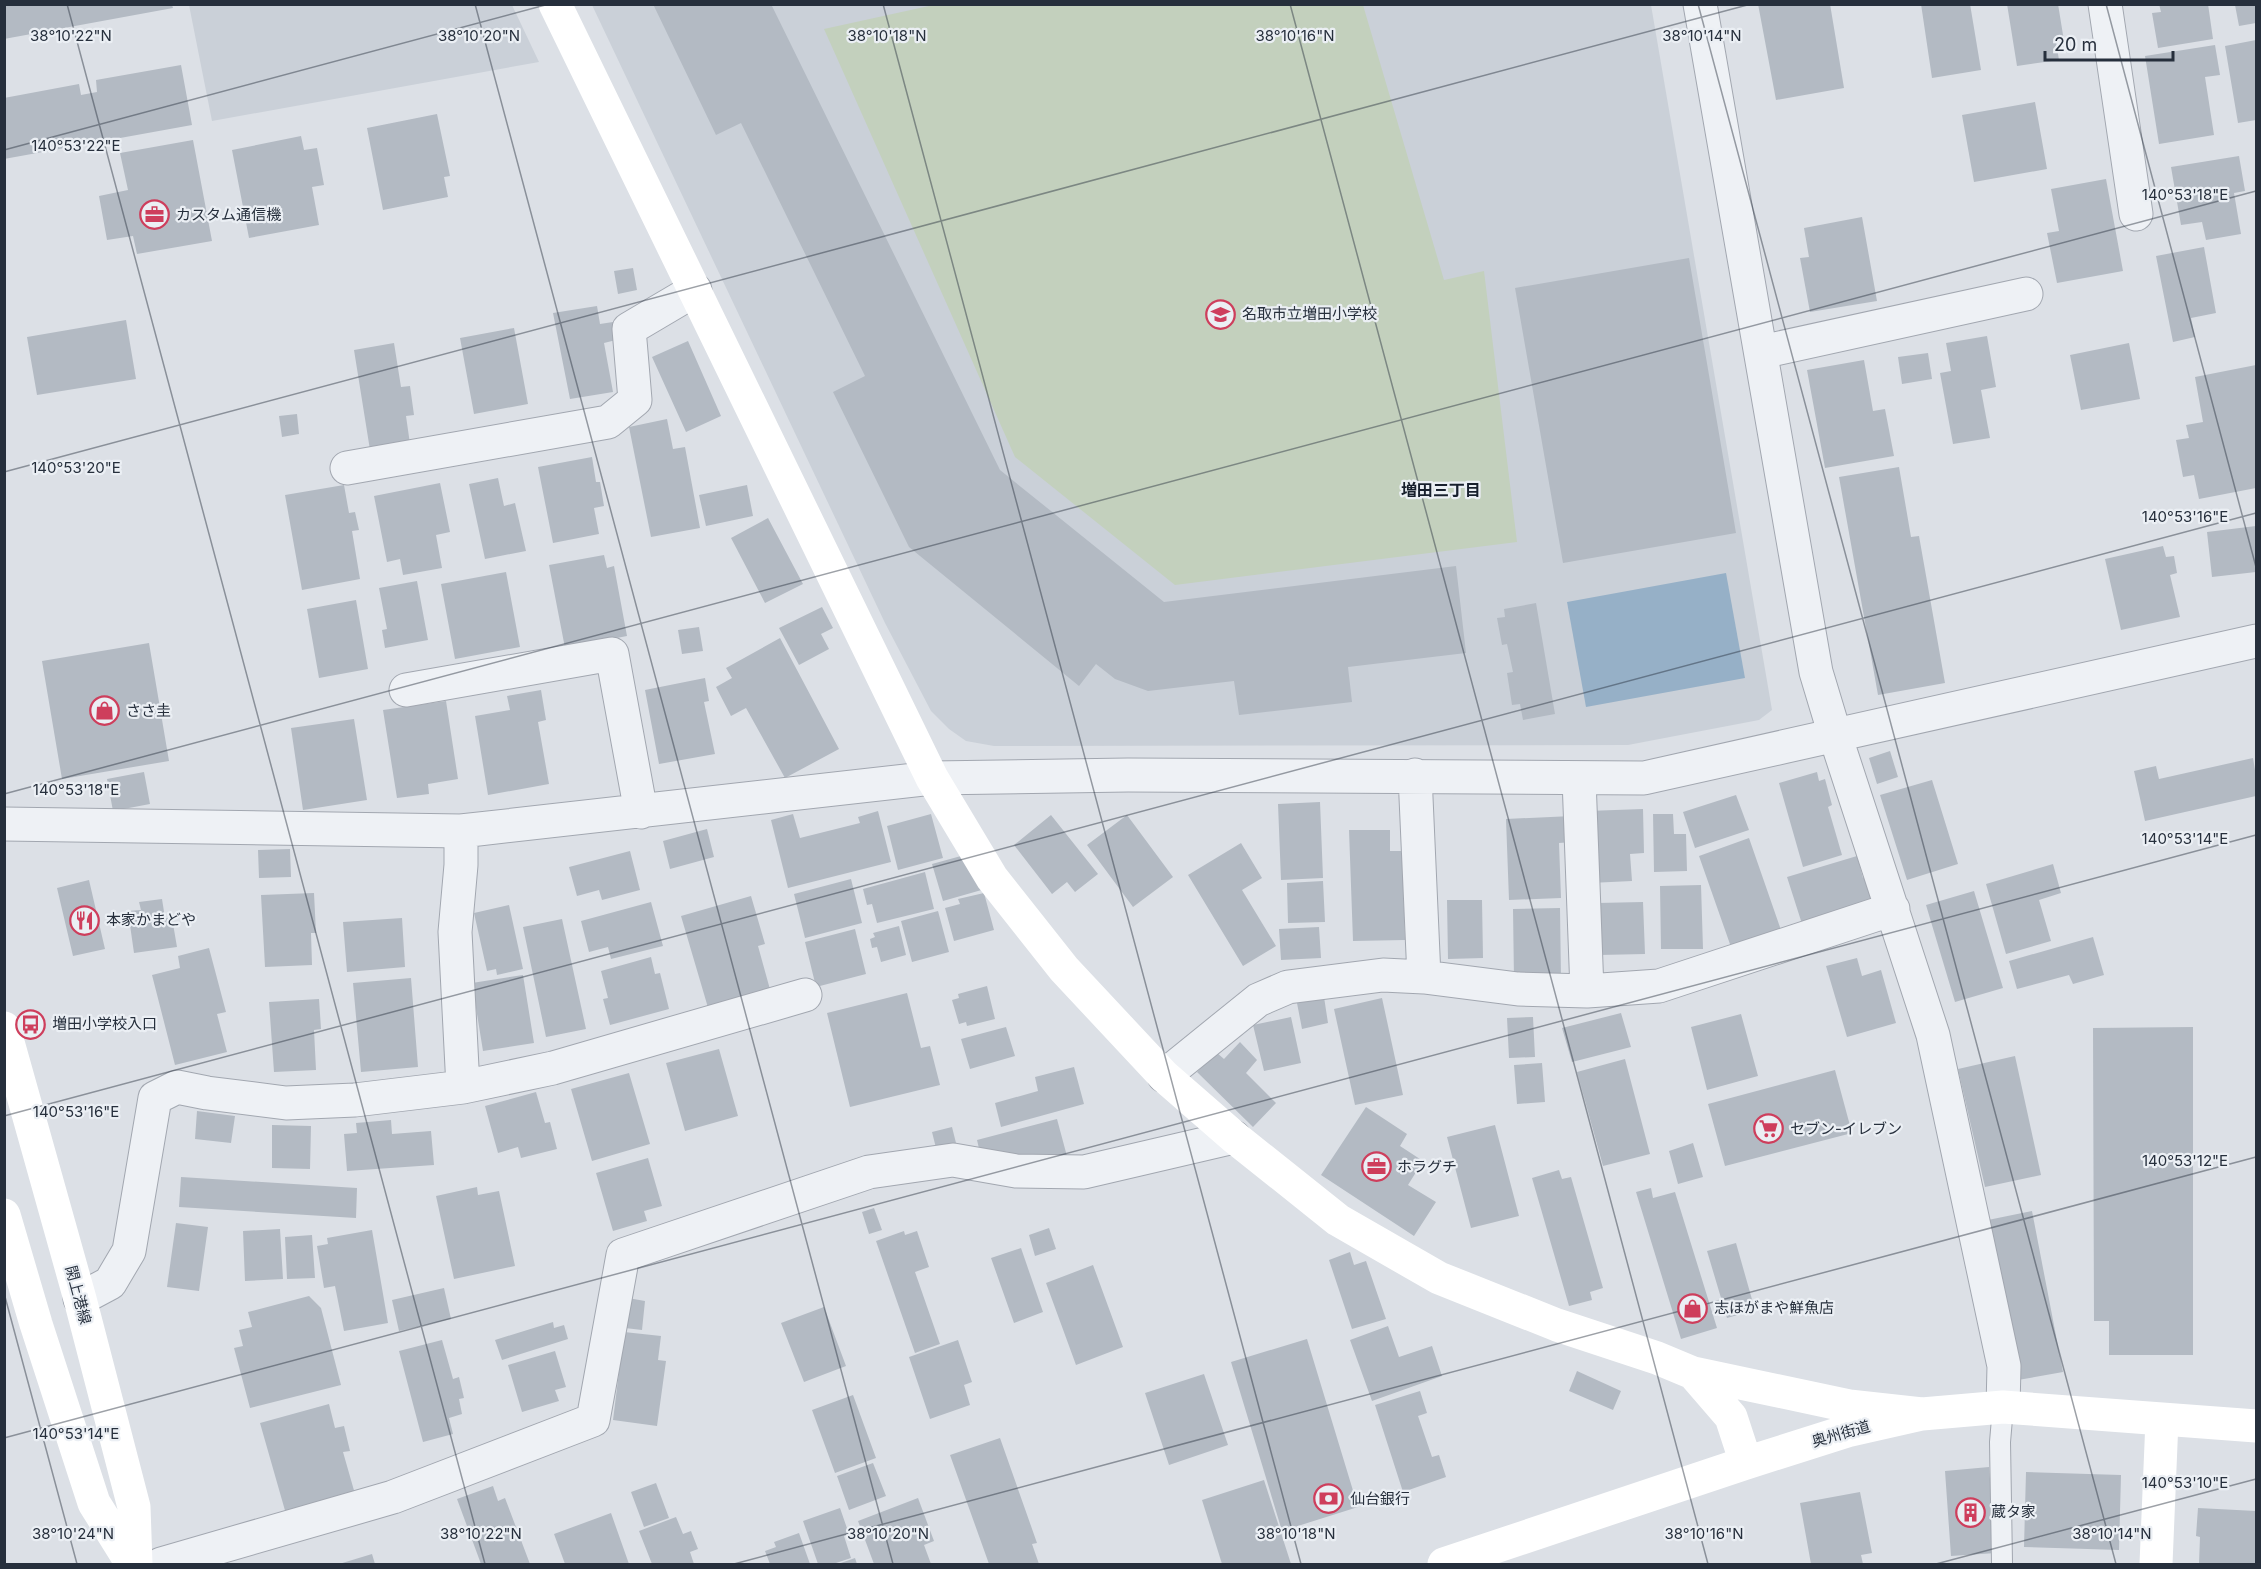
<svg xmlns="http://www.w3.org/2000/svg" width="2261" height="1569" font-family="Inter,'Noto Sans JP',sans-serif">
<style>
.built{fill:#cad0d8}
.garden{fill:#c3d0bd}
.water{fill:#96b0c7}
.building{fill:#b3bac3}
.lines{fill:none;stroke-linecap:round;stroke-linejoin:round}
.lane-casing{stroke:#a2a7b0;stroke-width:22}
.street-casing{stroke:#a2a7b0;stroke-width:35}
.lane{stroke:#eef1f5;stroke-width:20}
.street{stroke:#eef1f5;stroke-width:33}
.secondary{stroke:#fff;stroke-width:33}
.ticks{fill:none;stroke:#262f3c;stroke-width:1.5;stroke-opacity:0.45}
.labels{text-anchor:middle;stroke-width:4.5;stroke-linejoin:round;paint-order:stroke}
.poi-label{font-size:15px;fill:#262f3c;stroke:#ebeff4;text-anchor:start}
.street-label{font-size:15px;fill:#262f3c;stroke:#ebeff4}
.neighbourhood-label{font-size:16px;font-weight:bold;fill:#18202d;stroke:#ebeff4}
.ticks-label{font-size:15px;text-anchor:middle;fill:#262f3c;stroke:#ebeff4;stroke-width:4.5;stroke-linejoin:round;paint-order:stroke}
</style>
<rect width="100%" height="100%" fill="#dce0e6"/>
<path class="built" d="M189,5H512L539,62L212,121Z
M592,5H1651L1772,710L1759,720L1628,745L994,746L966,741L949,729L931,711L885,623Z"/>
<path class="garden" d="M938,4L1363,5L1444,280L1484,271L1517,542L1175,585L1015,457L824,29Z"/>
<path class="water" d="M1726,573L1745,678L1586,707L1567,602Z"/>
<path class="building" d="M653,4H771L1000,470L1164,602L1456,566L1466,653L1348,667L1352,702L1239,715L1234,681L1148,691L1115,679L1096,664L1079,686L909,547L833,392L865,376L741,123L716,135Z
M1758,4H1830L1844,88L1776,100Z
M1921,4H1970L1981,70L1932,78Z
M2007,4H2058L2064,41L2056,42L2059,60L2017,66Z
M2159,4H2208L2213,39L2158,48L2152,13L2161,12Z
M4,5H172L173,8L4,39Z
M2235,5H2256V23L2239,26Z
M2256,40V120L2238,123L2225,46Z
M2215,45L2220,75L2205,77L2214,135L2159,144L2145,56Z
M181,65L192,125L4,159V98L79,84L81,95L97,92L96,80Z
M2035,102L2047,169L1974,182L1962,115Z
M437,114L450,176L444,177L448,197L383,210L367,128Z
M301,136L304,150L317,148L324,185L312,187L319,225L249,238L232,150Z
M193,140L212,241L137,254L133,236L107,240L99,196L128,190L120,153Z
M2239,156L2245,191L2234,193L2241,234L2206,240L2202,222L2181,225L2171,167Z
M2106,179L2123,271L2057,283L2047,233L2059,231L2051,189Z
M1862,217L1877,301L1810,312L1800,258L1809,257L1804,228Z
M2204,247L2216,313L2191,318L2195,337L2173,342L2156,256Z
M1689,258L1736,533L1563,563L1515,288Z
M633,268L637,290L618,294L614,271Z
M597,306L600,324L613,322L616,340L604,343L613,392L570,399L553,313Z
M126,320L136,379L37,395L27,337Z
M514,328L528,404L474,414L460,338Z
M1987,336L1996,387L1981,390L1990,438L1953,444L1940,373L1951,371L1946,343Z
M688,341L721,416L686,432L652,357Z
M394,343L401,387L410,386L414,415L406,416L410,444L370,450L354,350Z
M2129,343L2140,399L2081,410L2070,355Z
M1928,353L1932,379L1902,384L1898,357Z
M1864,360L1873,411L1885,409L1894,456L1825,468L1807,370Z
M2256,365V488L2199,499L2194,475L2183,477L2176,440L2189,438L2186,425L2203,422L2195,377Z
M297,414L299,434L282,437L279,416Z
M667,419L673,449L685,447L700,528L651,537L629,427Z
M592,457L596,482H600L604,506L594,508L599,534L553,543L538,467Z
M1899,467L1911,537L1919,536L1945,683L1878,695L1839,477Z
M498,478L504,506L515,503L526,551L485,559L469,484Z
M440,483L450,532L436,535L442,568L403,575L400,559L387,562L374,496Z
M344,485L349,513L355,512L359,530L352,531L360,579L302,590L285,495Z
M747,485L753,516L706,526L699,495Z
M768,518L803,584L765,603L731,538Z
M2256,526V572L2212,577L2207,532Z
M2163,546L2166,557L2174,556L2177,573L2170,575L2180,617L2121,630L2105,559Z
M604,555L607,568L614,566L627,636L565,648L549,565Z
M506,572L520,647L455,659L441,584Z
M417,581L428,640L385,648L382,630L387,629L379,588Z
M356,600L368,669L319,678L307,609Z
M1536,603L1555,714L1523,720L1520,704L1512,705L1507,673L1513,672L1507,644L1502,645L1497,618L1505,617L1504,609Z
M822,607L833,628L821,634L829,649L799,665L779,628Z
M699,627L703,651L682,654L678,630Z
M780,638L839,749L785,778L746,708L731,716L716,687L732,678L726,668Z
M149,643L169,761L62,779L42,661Z
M705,678L709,701L704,702L715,754L659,764L645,690Z
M541,690L546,720L538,722L549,784L488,795L475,716L510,710L507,696Z
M446,701L458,779L428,784L429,794L397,798L383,710Z
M354,719L367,800L303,810L291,728Z
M1890,751L1898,777L1877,784L1869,758Z
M2253,758L2256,776V796L2145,821L2134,771L2156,766L2159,779Z
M144,772L150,804L113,811L107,779Z
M1817,772L1819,781L1825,779L1832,805L1828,807L1842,855L1803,867L1779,783Z
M1932,780L1958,864L1907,880L1880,795Z
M1736,795L1749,830L1695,848L1683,812Z
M1320,802L1323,878L1281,880L1278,804Z
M1643,809L1644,853L1630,854L1632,881L1590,883L1587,811Z
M878,811L891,862L788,888L771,820L793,814L800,838L860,823L858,817Z
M931,814L943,858L898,870L887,826Z
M1653,814H1673L1674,834H1686L1687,871L1654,872Z
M1051,815L1098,874L1075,892L1067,882L1052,894L1014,845Z
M1127,815L1173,877L1133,907L1087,845Z
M1572,816L1573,842L1559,843L1561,898L1509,900L1506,819Z
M707,829L714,857L670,869L663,841Z
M1349,830H1390V851H1402L1405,940L1353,941Z
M1749,838L1781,930L1731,947L1699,856Z
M1241,843L1262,878L1242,890L1276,946L1243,966L1188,875Z
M290,849L291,877L259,878L258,850Z
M630,851L640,890L602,900L599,890L577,896L569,867Z
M961,856L985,889L943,901L932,864Z
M1857,856L1863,878L1872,875L1880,903L1803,927L1787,877Z
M2053,864L2061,893L2039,900L2051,941L2006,954L1986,884Z
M925,872L934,909L877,923L872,904L867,905L863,889Z
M851,879L862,923L805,938L794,894Z
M89,880L105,949L73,956L57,888Z
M1323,881L1325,922L1288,923L1287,883Z
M1701,885L1703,949H1661L1660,886Z
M1974,891L2003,988L1955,1002L1926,905Z
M314,893L316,933H311L312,965L265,967L261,895Z
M984,893L994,930L954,941L945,908L960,904L958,899Z
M751,896L765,944L758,946L771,993L709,1011L681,916Z
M162,899L165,918H172L177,947L134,953L128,911L141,910L139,902Z
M1447,900H1482L1483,958L1448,959Z
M651,902L663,946L611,959L608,947L589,952L581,921Z
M1643,902L1645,954L1599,955L1597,903Z
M509,905L523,969L497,975L496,969L487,971L474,913Z
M1560,908L1561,980H1514L1513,909Z
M938,911L949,952L912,962L901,921Z
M402,918L405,967L347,972L343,922Z
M562,919L586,1029L546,1037L523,927Z
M899,926L906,955L881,962L877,947L872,948L870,939L875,937L873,933Z
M1319,927L1321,958L1281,960L1279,929Z
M855,929L866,974L816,987L805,942Z
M2093,937L2104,975L2073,984L2069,975L2017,989L2009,961Z
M209,948L226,1012L217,1014L227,1052L175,1065L152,975L180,968L178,956Z
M651,957L655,974L660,973L669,1009L610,1025L603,999L608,998L601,971Z
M1857,958L1862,976L1881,970L1896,1023L1847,1037L1826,966Z
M523,975L534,1043L483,1051L472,983Z
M411,978L418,1067L361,1072L353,983Z
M987,986L995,1019L967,1026L966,1022L959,1024L952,1000L959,998L958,994Z
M907,993L921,1048L930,1046L940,1085L850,1107L827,1013Z
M1324,997L1328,1023L1302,1029L1297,1003Z
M1382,998L1403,1095L1355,1105L1334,1009Z
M319,999L321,1029L314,1030L316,1070L274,1072L269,1002Z
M1621,1013L1631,1047L1572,1062L1562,1028Z
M1741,1014L1758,1076L1707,1090L1691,1027Z
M1291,1017L1301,1063L1264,1071L1253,1025Z
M1533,1017L1535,1057L1509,1058L1507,1018Z
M1006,1027L1015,1056L970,1069L961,1039Z
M2193,1027V1355H2109V1321H2094L2093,1028Z
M1240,1042L1257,1060L1246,1073L1276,1103L1253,1127L1197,1072L1216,1052L1224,1059Z
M719,1049L738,1116L685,1131L666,1063Z
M2015,1056L2041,1175L1985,1187L1958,1069Z
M1625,1059L1650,1154L1603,1166L1577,1072Z
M1542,1063L1545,1102L1517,1104L1514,1065Z
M1074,1067L1084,1104L1001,1127L995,1103L1038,1091L1035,1077Z
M1835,1070L1852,1133L1725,1166L1708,1104Z
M629,1073L650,1144L592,1161L571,1089Z
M536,1092L545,1123L550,1122L557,1149L521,1158L518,1147L498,1153L485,1106Z
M1366,1107L1407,1134L1400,1146L1423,1161L1408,1185L1436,1202L1414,1236L1321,1175Z
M197,1111L235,1116L231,1143L195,1139Z
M1057,1119L1068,1160L981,1157L977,1140Z
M391,1120L392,1134L431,1131L434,1165L347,1171L344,1134L357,1133L356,1123Z
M272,1125L311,1126L310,1169L272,1168Z
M1495,1125L1519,1216L1471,1228L1447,1137Z
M952,1127L957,1147L937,1152L932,1132Z
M1693,1143L1703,1177L1678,1184L1669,1151Z
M648,1158L662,1206L644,1211L647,1221L613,1231L596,1173Z
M1559,1170L1562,1179L1571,1177L1603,1288L1590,1292L1592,1300L1569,1306L1532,1178Z
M181,1177L357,1188L356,1218L179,1207Z
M477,1187L478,1195L499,1191L515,1266L454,1279L436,1196Z
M1651,1188L1653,1198L1675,1192L1717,1328L1681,1339L1636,1192Z
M874,1208L882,1230L869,1234L862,1212Z
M2032,1211L2063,1372L2018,1380L1988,1220Z
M176,1223L208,1227L199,1291L167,1287Z
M1049,1228L1056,1249L1035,1256L1029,1235Z
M280,1229L283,1279L245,1281L243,1231Z
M372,1230L388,1323L344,1331L335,1286L324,1288L317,1246L328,1244L327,1238Z
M904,1231L905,1235L917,1231L929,1267L915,1272L940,1344L915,1353L876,1241Z
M312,1235L315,1278L287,1279L285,1237Z
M1736,1243L1755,1310L1727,1318L1707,1251Z
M1021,1248L1043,1312L1014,1323L991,1258Z
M1350,1252L1354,1265L1366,1261L1386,1319L1352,1329L1329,1260Z
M1093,1265L1123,1347L1076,1365L1046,1283Z
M444,1288L451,1319L399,1331L392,1300Z
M309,1296L321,1308L341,1385L250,1408L234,1348L243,1346L239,1330L252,1327L248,1312Z
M628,1298L645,1301L642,1330L625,1328Z
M824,1307L846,1366L804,1382L781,1323Z
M553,1322L554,1328L564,1325L568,1339L502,1360L495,1340Z
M1388,1326L1399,1357L1432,1346L1442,1376L1372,1401L1350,1340Z
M624,1332L661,1336L658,1360L666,1361L657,1426L613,1420Z
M1307,1339L1358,1507L1282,1531L1231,1362Z
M442,1340L453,1379L459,1377L464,1398L459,1399L462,1414L449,1418L453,1434L423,1442L399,1351Z
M958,1340L972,1382L964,1385L970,1405L930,1419L909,1357Z
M555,1351L566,1387L555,1390L559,1401L522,1412L508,1365Z
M1577,1371L1621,1391L1613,1410L1569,1391Z
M1204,1374L1228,1445L1169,1465L1145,1393Z
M1420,1391L1427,1413L1418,1416L1432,1457L1439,1455L1446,1477L1403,1492L1375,1405Z
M853,1395L876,1458L835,1473L812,1410Z
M329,1404L335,1428L344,1426L350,1451L343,1452L357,1501L288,1521L260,1423Z
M1000,1438L1037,1543L1032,1544L1039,1564H989L950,1455Z
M873,1463L886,1496L849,1510L837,1476Z
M1989,1467L1996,1553L1951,1556L1945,1471Z
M2026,1472L2121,1475L2119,1550L2024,1547Z
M1264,1480L1291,1564H1222L1202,1500Z
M656,1483L669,1518L644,1527L631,1492Z
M493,1486L498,1501L505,1498L530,1564H481L457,1499Z
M1860,1492L1872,1553L1861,1555L1863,1564H1811L1800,1503Z
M918,1498L934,1541L924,1545L931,1564H874L858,1521Z
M840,1508L849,1534L844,1536L851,1558L833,1564H818L803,1521Z
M2198,1508L2256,1511V1564H2199L2200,1537L2196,1536Z
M611,1513L629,1564H565L554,1534Z
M676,1517L683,1534L691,1531L698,1549L690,1552L694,1564H652L639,1531Z
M799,1533L810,1564H770L765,1551L776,1547L774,1542Z
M372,1554L375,1564H339Z
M855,1558L857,1564H838Z"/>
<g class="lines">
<defs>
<path id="lane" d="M2002,1563L2000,1442L2003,1407"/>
<path id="street" d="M1700,4L1816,672L1835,735L1933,1035L2004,1366L2003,1407
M2105,4L2136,214
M1761,352L2026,294
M347,468L608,422L635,400L629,329L695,290
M406,690L612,654L641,812
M1415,775L1424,977
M1579,779L1587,991
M4,824L461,831L932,778L1128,775L1644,778L2256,641
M1164,1076L1258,1000L1288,987L1383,975L1424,977L1518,989L1587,991L1659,986L1893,909
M463,1087L553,1068L805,995
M80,1299L110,1283L129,1251L155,1098L177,1087L207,1093L286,1103L355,1100L463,1087L455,932L461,865V831
M161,1564L393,1497L593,1420L623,1255L869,1172L953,1160L1016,1171L1084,1172L1234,1137"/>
</defs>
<use href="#lane" class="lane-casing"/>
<use href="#street" class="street-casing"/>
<use href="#lane" class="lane"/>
<use href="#street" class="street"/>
<path class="secondary" d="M555,4L932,778L992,878L1064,969L1164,1076L1234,1137L1338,1220L1439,1278L1557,1325L1657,1358L1693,1373L1849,1406L1922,1414
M4,1028L80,1299L134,1507L136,1564
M4,1215L36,1324L94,1503L132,1564
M1693,1373L1731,1417L1746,1463
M1444,1564L1746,1463L1847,1431L1922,1414L2003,1407L2256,1426
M2156,1564L2162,1420"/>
</g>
<path class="ticks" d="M67,4L485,1564M475,4L893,1564M883,4L1301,1564M1290,4L1708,1564M1698,4L2116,1564M2106,4L2256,567M4,150L549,4M4,472L1751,4M4,794L2256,191M4,1116L2256,513M4,1293L77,1564M4,1438L2256,835M734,1564L2256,1157M1936,1564L2256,1479"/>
<defs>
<symbol id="office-ring" viewBox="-11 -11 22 22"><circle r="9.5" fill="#ebeff4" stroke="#ce3e5c" stroke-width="1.5"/><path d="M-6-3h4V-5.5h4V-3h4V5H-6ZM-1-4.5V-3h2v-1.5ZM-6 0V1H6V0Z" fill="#ce3e5c"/></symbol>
<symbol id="school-ring" viewBox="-11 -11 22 22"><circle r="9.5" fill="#ebeff4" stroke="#ce3e5c" stroke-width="1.5"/><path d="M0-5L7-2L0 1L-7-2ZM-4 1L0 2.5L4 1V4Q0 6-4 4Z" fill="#ce3e5c"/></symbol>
<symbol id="shop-ring" viewBox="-11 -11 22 22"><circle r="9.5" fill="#ebeff4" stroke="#ce3e5c" stroke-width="1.5"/><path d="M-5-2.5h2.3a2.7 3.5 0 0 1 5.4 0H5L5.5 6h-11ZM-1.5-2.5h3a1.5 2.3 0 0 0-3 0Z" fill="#ce3e5c"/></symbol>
<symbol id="restaurant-ring" viewBox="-11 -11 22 22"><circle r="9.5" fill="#ebeff4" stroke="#ce3e5c" stroke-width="1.5"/><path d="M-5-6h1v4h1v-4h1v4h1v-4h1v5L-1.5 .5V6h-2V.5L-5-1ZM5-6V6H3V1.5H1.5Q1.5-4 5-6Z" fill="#ce3e5c"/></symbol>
<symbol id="bus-ring" viewBox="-11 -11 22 22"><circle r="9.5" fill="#ebeff4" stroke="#ce3e5c" stroke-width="1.5"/><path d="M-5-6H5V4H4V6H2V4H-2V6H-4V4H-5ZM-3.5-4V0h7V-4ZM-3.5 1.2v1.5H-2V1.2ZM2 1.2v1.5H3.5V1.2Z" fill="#ce3e5c"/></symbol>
<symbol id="supermarket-ring" viewBox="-11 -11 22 22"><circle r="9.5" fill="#ebeff4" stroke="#ce3e5c" stroke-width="1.5"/><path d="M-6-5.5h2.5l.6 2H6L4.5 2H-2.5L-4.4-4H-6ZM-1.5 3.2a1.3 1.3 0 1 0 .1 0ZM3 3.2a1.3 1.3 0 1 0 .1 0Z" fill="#ce3e5c"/></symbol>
<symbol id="bank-ring" viewBox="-11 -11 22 22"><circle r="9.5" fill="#ebeff4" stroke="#ce3e5c" stroke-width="1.5"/><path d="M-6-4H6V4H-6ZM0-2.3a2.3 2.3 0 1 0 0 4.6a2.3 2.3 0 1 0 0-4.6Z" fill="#ce3e5c"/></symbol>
<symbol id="building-ring" viewBox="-11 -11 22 22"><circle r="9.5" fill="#ebeff4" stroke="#ce3e5c" stroke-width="1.5"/><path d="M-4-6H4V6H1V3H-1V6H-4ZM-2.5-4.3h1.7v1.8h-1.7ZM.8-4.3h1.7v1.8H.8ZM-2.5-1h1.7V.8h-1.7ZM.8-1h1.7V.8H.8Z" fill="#ce3e5c"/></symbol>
</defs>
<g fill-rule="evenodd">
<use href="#office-ring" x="138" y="198" width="33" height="33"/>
<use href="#school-ring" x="1204" y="298" width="33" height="33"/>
<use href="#shop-ring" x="88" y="694" width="33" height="33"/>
<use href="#restaurant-ring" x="68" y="904" width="33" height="33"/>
<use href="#bus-ring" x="14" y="1008" width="33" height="33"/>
<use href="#supermarket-ring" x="1752" y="1112" width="33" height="33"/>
<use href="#office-ring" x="1360" y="1150" width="33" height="33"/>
<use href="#shop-ring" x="1676" y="1292" width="33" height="33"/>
<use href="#bank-ring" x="1312" y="1482" width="33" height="33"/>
<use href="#building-ring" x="1954" y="1496" width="33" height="33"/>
</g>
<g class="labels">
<g class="poi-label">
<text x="176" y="220">カスタム通信機</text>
<text x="1242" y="319">名取市立増田小学校</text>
<text x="126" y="716">ささ圭</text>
<text x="106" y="925">本家かまどや</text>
<text x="52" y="1029">増田小学校入口</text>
<text x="1790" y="1134">セブン-イレブン</text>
<text x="1397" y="1172">ホラグチ</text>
<text x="1714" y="1313">志ほがまや鮮魚店</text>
<text x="1350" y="1504">仙台銀行</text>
<text x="1991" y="1517">蔵タ家</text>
</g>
<g class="street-label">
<text transform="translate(78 1295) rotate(75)" y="5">閖上港線</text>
<text transform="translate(1841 1434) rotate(-16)" y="5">奥州街道</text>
</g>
<g class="neighbourhood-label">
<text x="1441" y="496">増田三丁目</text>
</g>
</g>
<g class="ticks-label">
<text x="71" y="41">38°10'22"N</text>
<text x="479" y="41">38°10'20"N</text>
<text x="887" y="41">38°10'18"N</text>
<text x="1295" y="41">38°10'16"N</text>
<text x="1702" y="41">38°10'14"N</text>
<text x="76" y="151">140°53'22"E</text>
<text x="2185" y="200">140°53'18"E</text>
<text x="76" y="473">140°53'20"E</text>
<text x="2185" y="522">140°53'16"E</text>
<text x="76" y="795">140°53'18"E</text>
<text x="2185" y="844">140°53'14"E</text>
<text x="76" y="1117">140°53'16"E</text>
<text x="2185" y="1166">140°53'12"E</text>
<text x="76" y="1439">140°53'14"E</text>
<text x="2185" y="1488">140°53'10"E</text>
<text x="73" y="1539">38°10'24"N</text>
<text x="481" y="1539">38°10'22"N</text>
<text x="888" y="1539">38°10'20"N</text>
<text x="1296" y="1539">38°10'18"N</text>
<text x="1704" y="1539">38°10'16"N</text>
<text x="2112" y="1539">38°10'14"N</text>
</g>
<rect width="2261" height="1569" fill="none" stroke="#262f3c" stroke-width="12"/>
<path d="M2045 51v9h128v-9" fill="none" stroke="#262f3c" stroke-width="3"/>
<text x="2054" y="51" font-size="18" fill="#262f3c" stroke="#ebeff4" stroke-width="4.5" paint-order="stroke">20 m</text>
</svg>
